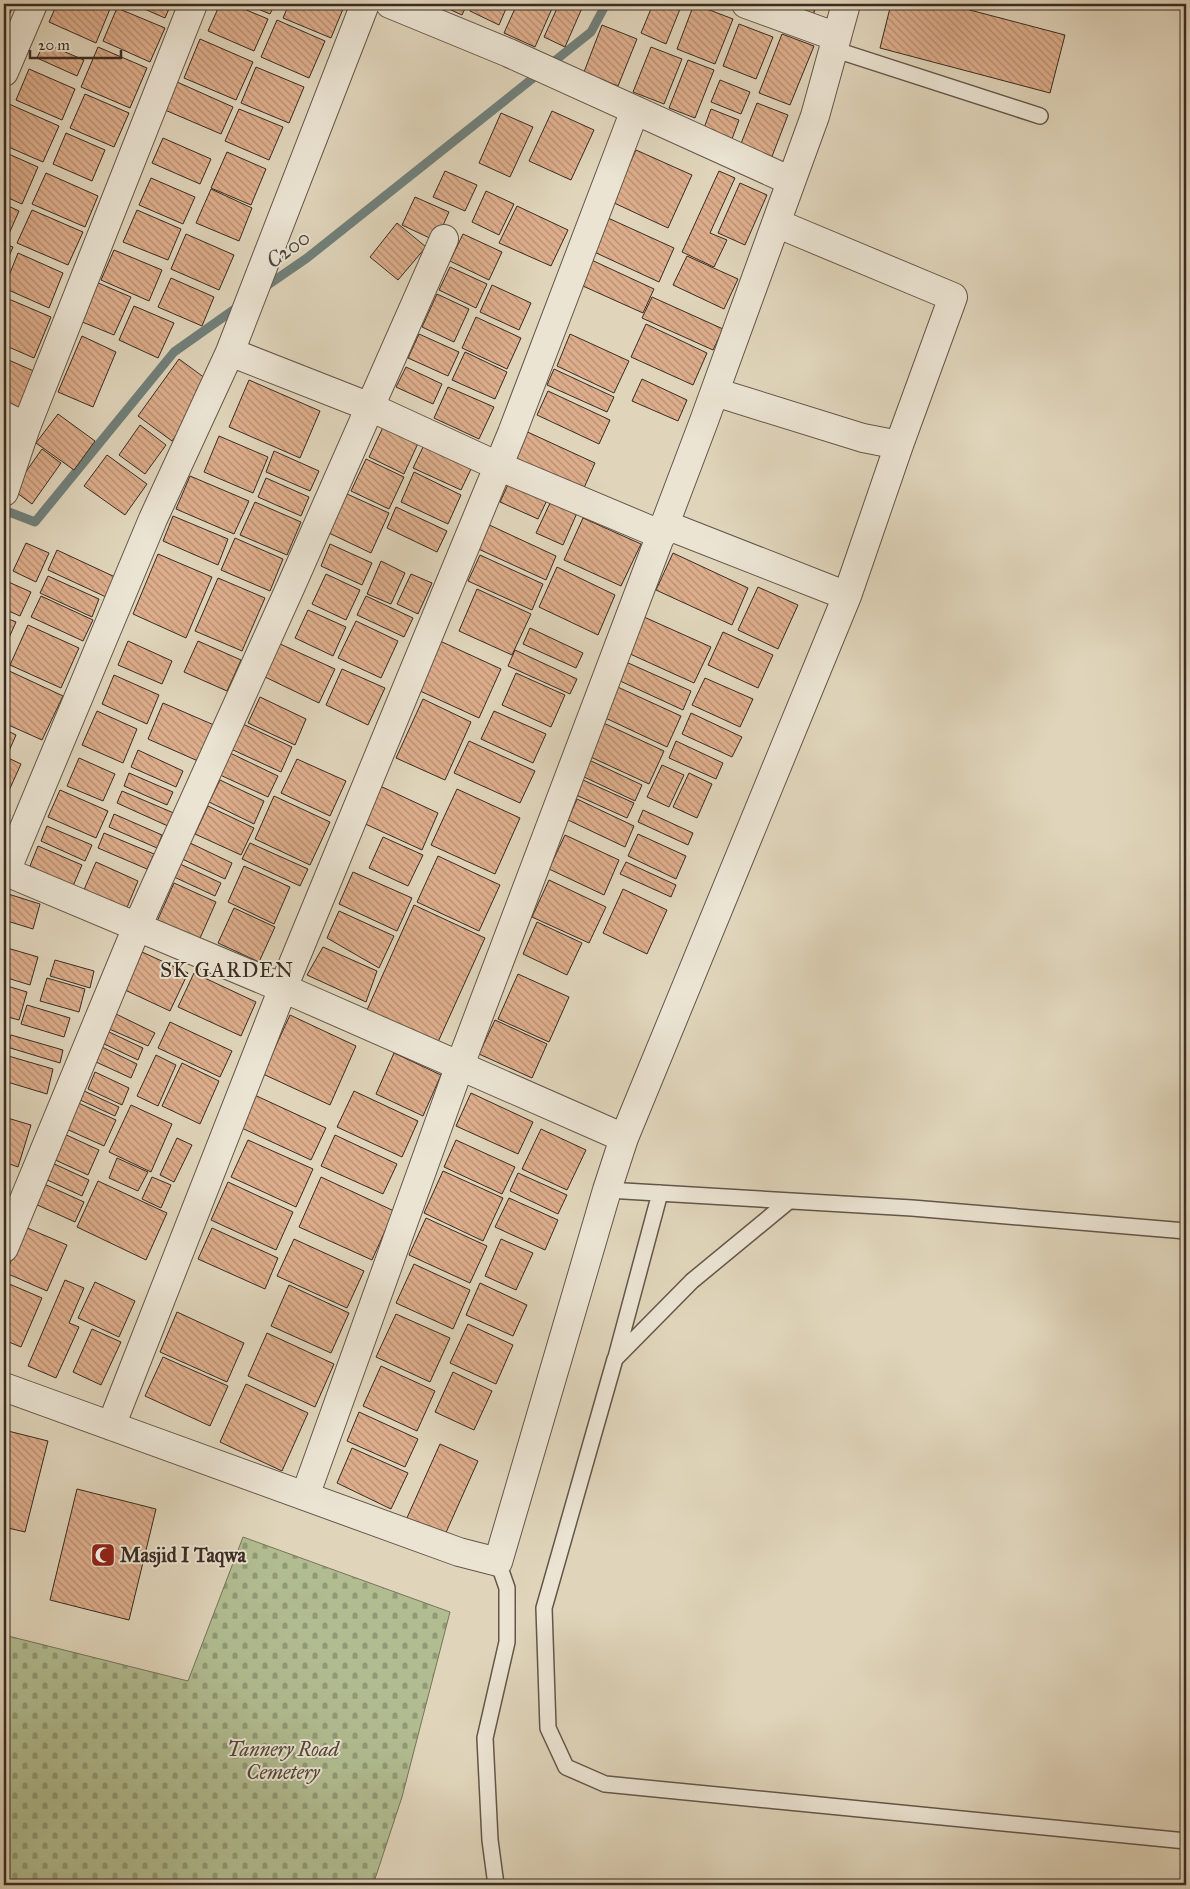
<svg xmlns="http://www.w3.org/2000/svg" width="1190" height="1889" font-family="'IM FELL Great Primer',serif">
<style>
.cemetery{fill:url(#cemetery-stones);stroke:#76745a}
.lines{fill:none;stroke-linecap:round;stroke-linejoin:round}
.stream{stroke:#70807b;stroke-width:9}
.building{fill:url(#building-back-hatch);stroke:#3a2c23}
.lane-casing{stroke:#645649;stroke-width:18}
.street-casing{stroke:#645649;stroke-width:30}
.lane{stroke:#ebe4d3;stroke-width:15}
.street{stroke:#ebe4d3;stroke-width:28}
.labels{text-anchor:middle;stroke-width:4;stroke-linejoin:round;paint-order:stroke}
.poi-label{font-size:20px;font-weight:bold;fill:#3a2c23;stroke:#ebe4d3;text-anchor:start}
.park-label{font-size:20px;font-style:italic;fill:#524939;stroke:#ebe4d3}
.water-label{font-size:21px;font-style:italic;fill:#4c4840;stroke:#ebe4d3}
.neighbourhood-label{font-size:21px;letter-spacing:1px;fill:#3a2c23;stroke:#ebe4d3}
</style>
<defs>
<pattern id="cemetery-stones" width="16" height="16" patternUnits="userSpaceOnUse" patternTransform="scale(1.25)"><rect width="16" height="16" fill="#b1bd91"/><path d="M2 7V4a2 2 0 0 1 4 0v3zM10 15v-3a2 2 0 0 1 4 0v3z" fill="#919a76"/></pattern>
<pattern id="building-back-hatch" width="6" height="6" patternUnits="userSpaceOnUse" patternTransform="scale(1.25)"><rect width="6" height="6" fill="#deae8c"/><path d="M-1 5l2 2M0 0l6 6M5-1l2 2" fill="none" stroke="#b58e72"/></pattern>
</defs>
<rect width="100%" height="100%" fill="#e0d5bb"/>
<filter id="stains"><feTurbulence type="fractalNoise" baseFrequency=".004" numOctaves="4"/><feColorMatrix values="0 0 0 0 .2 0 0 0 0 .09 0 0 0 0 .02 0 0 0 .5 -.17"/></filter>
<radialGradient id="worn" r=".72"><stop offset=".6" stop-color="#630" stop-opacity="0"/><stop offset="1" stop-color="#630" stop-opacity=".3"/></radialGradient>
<path class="cemetery" d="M243,1537L450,1612L402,1797L373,1885H4V1635L188,1681Z"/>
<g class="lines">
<path class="stream" d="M262,289L307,258L591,32L606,4
M4,510L35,522L174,352L239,306"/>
</g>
<path class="building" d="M4,4H14L4,27Z
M57,4H112L96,43L49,22Z
M133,4H171L165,18Z
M220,4H232L268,19L254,51L208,31Z
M246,4H275L270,14Z
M289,4H332L343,9L331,38L283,18Z
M438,4H467L462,15Z
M473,4H508L499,25L470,11Z
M517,4H554L535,47L504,33Z
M559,4H572L582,8L565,47L544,37Z
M653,4H682L666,44L641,33Z
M694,4L733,19L715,64L677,49Z
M780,4H817L812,18Z
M891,4H947L1065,35L1050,93L880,48Z
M117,8L165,28L150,62L103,41Z
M277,20L325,41L309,78L261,57Z
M739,24L773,37L756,79L723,66Z
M602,25L637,39L618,86L584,72Z
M782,34L814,46L790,105L759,93Z
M200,39L253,62L236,100L184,78Z
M44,43L84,60L77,76L37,58Z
M98,47L147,68L130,108L81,87Z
M651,47L682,59L664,104L633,92Z
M688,60L714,70L695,118L669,108Z
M256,67L304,87L289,123L241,103Z
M29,69L75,89L62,120L16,100Z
M720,80L750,92L741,114L711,102Z
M177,82L233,107L221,134L165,110Z
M85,94L129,113L114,147L70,128Z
M757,103L788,115L771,159L740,146Z
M9,104L59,126L43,162L4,145V117Z
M239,109L283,127L269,160L225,141Z
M711,109L739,120L732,139L704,128Z
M552,111L594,130L571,180L529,161Z
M501,113L533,127L510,177L479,163Z
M66,133L105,150L92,181L53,164Z
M163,138L211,159L200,184L152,163Z
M636,150L692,175L668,228L612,202Z
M4,152L38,167L22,204L4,196Z
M227,152L266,169L251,205L211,188Z
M445,171L477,185L465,211L433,197Z
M719,171L735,178L710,233L727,240L714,267L682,252Z
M46,173L98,196L85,227L32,204Z
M151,178L195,197L183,224L139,205Z
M740,183L767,195L745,245L718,233Z
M211,189L252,208L239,241L196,223Z
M486,191L514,204L499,235L472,222Z
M415,197L449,212L436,241L402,225Z
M4,204L19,211L8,236L4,234Z
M517,206L568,230L551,266L499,243Z
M32,210L83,232L68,265L17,243Z
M137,210L181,229L168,260L123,242Z
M608,218L674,248L659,282L592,251Z
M397,223L426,247L398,280L370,257Z
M186,234L234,255L219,290L171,269Z
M463,234L502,252L489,280L450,261Z
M4,244L13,247L4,268Z
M114,250L162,270L149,301L101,280Z
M18,253L63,273L49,308L4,288Z
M687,256L738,279L724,309L673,285Z
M585,257L654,289L643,313L574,282Z
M450,267L487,284L476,308L439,290Z
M171,278L214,297L202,326L158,307Z
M96,282L131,297L114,335L80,321Z
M492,285L531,303L519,330L480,312Z
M437,294L469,309L454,342L422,327Z
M4,297L51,317L34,358L4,345Z
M652,297L723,329L713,350L642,318Z
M134,306L174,323L158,358L119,340Z
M476,317L521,338L507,369L462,348Z
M646,324L707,353L693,385L631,357Z
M419,334L459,352L448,376L408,358Z
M570,334L629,361L614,393L557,366Z
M82,336L116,352L93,407L58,392Z
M465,352L507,372L495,399L452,380Z
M4,358L36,372L16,417L4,412Z
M179,359L213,384L172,441L138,416Z
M406,367L442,384L433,404L396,387Z
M554,369L614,397L607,412L547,385Z
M642,379L687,400L678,421L632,401Z
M249,380L320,411L300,458L229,427Z
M448,387L494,407L479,439L434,418Z
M548,391L610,420L599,444L537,415Z
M58,414L95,441L74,470L36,443Z
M385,423L420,439L404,474L369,457Z
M140,425L166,445L145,474L119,455Z
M521,429L595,463L580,497L506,463Z
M4,432L17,438L4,469Z
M219,436L268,457L253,493L204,472Z
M424,445L472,467L461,490L413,468Z
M42,449L61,463L32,504L13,490Z
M274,451L319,471L310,491L266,472Z
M107,455L147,484L125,515L84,486Z
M366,459L404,477L389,509L351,491Z
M414,472L461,495L448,524L401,502Z
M190,476L249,501L234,534L176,509Z
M512,476L550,494L538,519L500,502Z
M266,478L309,497L301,516L258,497Z
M347,494L389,513L371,553L329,533Z
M551,501L577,513L563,545L536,533Z
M255,502L301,522L287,555L240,535Z
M396,507L447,531L437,552L387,528Z
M173,516L228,539L218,565L163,541Z
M583,518L641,544L621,586L564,560Z
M485,523L556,556L546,580L474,547Z
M235,538L283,559L270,591L221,570Z
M26,543L49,553L36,582L13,571Z
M330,544L372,563L362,585L321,566Z
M57,550L115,577L106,597L48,570Z
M673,553L748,588L732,625L656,590Z
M158,554L212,577L186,638L133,614Z
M480,555L543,584L532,610L468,581Z
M381,561L405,573L391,604L367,594Z
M557,567L615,595L598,635L539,607Z
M326,574L360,590L346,620L312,604Z
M411,574L432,583L418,614L397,604Z
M48,576L99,599L92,617L40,593Z
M218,578L265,598L242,651L195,631Z
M4,580L31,592L20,616L4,609Z
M758,587L798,605L778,649L738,630Z
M477,589L531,614L512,655L459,631Z
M41,596L93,620L83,641L31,617Z
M366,596L413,618L404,637L357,615Z
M308,610L346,627L333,656L295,638Z
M4,617L16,622L4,649Z
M644,617L711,647L694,683L628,653Z
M356,621L398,641L381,678L338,658Z
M28,625L79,648L61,688L10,665Z
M530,628L583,653L576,668L523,644Z
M723,632L773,655L758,688L708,665Z
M128,641L172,661L162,684L118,665Z
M198,641L241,660L227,691L184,672Z
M440,641L501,669L479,718L418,690Z
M278,643L335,669L319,703L263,676Z
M515,650L577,679L570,694L508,666Z
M626,662L691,691L683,710L618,680Z
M5,669L63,696L42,740L4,723Z
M342,669L385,688L368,725L326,705Z
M516,673L565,695L551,727L502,705Z
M114,675L159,695L147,724L102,704Z
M705,678L753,699L740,727L692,705Z
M611,684L681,716L667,747L597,714Z
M260,697L306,719L295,745L248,723Z
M423,699L471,722L445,780L396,758Z
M163,703L214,725L198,761L148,739Z
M97,711L137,729L123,763L82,745Z
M494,711L546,734L533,763L481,739Z
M691,713L742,737L732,757L682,734Z
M597,720L664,751L649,784L582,753Z
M243,724L292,747L281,772L231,749Z
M4,729L16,735L9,751L4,749Z
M469,741L535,771L520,803L454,773Z
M676,741L723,763L716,779L669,758Z
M138,750L183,771L176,787L131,767Z
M228,752L278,776L268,797L218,774Z
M4,756L21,764L7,795L4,793Z
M79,758L115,774L103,801L67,786Z
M297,759L346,781L330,816L281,793Z
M589,760L642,785L635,801L582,776Z
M662,765L684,775L669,807L647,797Z
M129,773L173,792L167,805L124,786Z
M689,773L712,784L697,818L673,807Z
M220,780L264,801L254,824L209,802Z
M583,780L634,803L627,818L576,795Z
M378,785L438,813L422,850L361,822Z
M457,789L520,818L495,874L431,845Z
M60,790L108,811L96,838L48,817Z
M122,791L176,814L170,827L117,803Z
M274,796L330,822L310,865L255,839Z
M577,799L634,826L625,847L568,820Z
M208,806L254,828L241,855L195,834Z
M643,810L693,833L688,845L638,822Z
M4,812L10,815L4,830Z
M114,814L162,835L157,848L109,827Z
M47,826L92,845L85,861L41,841Z
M104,833L154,854L147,869L98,848Z
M638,834L686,856L676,879L628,856Z
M565,835L619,860L604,895L549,869Z
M383,837L423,855L408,886L369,868Z
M188,842L232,863L225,879L180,858Z
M250,843L308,869L300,886L242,859Z
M38,846L82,865L73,886L30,866Z
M438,856L500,885L479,931L417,902Z
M96,862L138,881L126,910L83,892Z
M626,862L676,885L671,897L620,874Z
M178,863L221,883L215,896L172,876Z
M244,866L290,887L274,924L228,902Z
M353,872L412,898L397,931L339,904Z
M549,880L606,907L589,943L532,917Z
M174,883L216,902L197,945L155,926Z
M623,889L667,910L647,954L603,933Z
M5,893L40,904L33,929L4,920Z
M414,905L485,938L438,1042L367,1010Z
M234,908L275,927L259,962L218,943Z
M339,911L394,936L379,968L327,938Z
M537,922L582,943L567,975L523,954Z
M4,947L38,957L30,985L4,977Z
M323,947L377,971L366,1002L307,975Z
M142,952L188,973L170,1011L125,990Z
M55,960L94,971L90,988L50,976Z
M194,973L256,1002L241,1036L178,1007Z
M518,974L569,997L549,1042L498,1019Z
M47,978L85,989L79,1012L40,1001Z
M4,985L27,992L19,1020L4,1016Z
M27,1005L70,1018L64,1037L21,1024Z
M114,1013L155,1033L148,1046L107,1028Z
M290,1015L356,1046L330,1105L263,1074Z
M495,1020L547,1044L532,1078L479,1054Z
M170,1022L232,1051L220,1077L158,1048Z
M107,1031L143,1048L138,1060L102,1043Z
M11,1035L63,1050L60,1063L7,1047Z
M102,1047L137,1064L131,1078L96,1062Z
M394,1053L441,1075L423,1116L376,1094Z
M5,1055L53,1069L47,1094L4,1081V1061Z
M156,1055L176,1065L158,1106L137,1096Z
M182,1063L219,1081L200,1124L162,1106Z
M95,1072L129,1088L122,1105L88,1089Z
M82,1090L119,1107L115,1116L78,1099Z
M354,1091L418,1121L402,1157L337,1127Z
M248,1092L326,1128L311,1160L233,1124Z
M471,1093L533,1122L518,1154L456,1126Z
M74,1101L116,1120L104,1146L62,1127Z
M131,1105L172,1124L151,1172L109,1152Z
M4,1117L31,1125L18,1167L4,1162Z
M541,1129L586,1150L567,1190L522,1169Z
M62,1133L99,1150L88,1175L51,1158Z
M335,1135L397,1164L383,1194L321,1166Z
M177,1138L192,1145L174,1182L160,1175Z
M248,1140L313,1169L296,1207L231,1177Z
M456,1140L515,1167L502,1194L444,1167Z
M117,1158L148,1172L138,1191L109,1178Z
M48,1161L89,1180L82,1196L41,1177Z
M4,1169L8,1171L4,1187Z
M443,1171L503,1198L483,1241L424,1213Z
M518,1173L567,1195L558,1214L510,1191Z
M152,1177L171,1185L161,1208L142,1199Z
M321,1177L394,1211L372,1260L299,1227Z
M98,1181L167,1213L146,1260L77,1227Z
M228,1182L293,1212L276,1250L211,1220Z
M42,1183L84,1202L75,1222L33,1203Z
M509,1198L558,1220L545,1250L495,1227Z
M426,1218L487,1246L470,1283L409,1255Z
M25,1227L67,1245L47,1291L6,1273Z
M212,1228L278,1258L265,1289L198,1259Z
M294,1239L364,1271L347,1308L277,1276Z
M501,1239L533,1253L516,1290L485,1276Z
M414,1264L470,1290L453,1329L396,1303Z
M65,1280L84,1288L69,1323L79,1327L56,1378L28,1366Z
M95,1282L135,1301L119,1337L78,1318Z
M7,1283L42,1298L21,1347L4,1340V1291Z
M480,1283L527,1305L513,1336L466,1315Z
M289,1285L349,1313L331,1353L271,1326Z
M177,1312L244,1343L227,1382L160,1352Z
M396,1314L450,1338L430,1382L376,1357Z
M468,1324L513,1345L496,1384L450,1363Z
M92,1329L121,1342L101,1385L73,1372Z
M267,1333L334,1364L315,1407L248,1376Z
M163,1357L228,1386L210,1426L145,1396Z
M381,1366L435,1391L417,1431L363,1406Z
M453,1372L492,1391L474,1430L435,1412Z
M246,1384L308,1413L282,1471L220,1442Z
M359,1412L418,1439L405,1467L347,1441Z
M4,1430L48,1441L25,1532L4,1527Z
M440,1444L478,1461L444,1537L406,1520Z
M352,1448L408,1473L391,1509L337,1483Z
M77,1489L156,1509L129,1620L50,1600Z"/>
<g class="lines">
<defs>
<path id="lane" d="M833,49L1040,116
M607,1190L912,1208L1186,1231
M789,1201L692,1281L615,1359L544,1608L548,1728L566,1767L605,1784L1186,1841
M616,1357L660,1193
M496,1885L490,1840L485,1738L507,1642V1588L498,1562"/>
<path id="street" d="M390,4L509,53L791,181
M746,4L837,37
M4,72L33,4
M230,352L370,407L498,466L662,535
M715,392L863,438L899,445
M4,416L26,427
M4,492L26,427L193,4
M666,525L847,596
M4,871L292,992L624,1138
M4,876L153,519L230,352L365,4
M4,1248L137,927L291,586L444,239
M4,1387L459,1552L498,1562L607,1190L624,1138L847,596L899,445L953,297L776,223
M111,1426L283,988L512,433L635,110
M305,1496L460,1065L704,421L815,116L846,4"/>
</defs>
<use href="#lane" class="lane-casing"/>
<use href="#street" class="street-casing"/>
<use href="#lane" class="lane"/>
<use href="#street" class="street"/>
</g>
<defs>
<symbol id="mosque-square" viewBox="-11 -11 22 22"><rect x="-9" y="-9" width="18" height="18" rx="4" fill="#8f2418" stroke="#ebe4d3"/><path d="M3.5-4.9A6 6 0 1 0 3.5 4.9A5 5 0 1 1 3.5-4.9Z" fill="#fff"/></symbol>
</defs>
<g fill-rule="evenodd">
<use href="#mosque-square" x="89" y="1541" width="28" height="28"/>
</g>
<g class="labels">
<g class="poi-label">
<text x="120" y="1562">Masjid I Taqwa</text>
</g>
<g class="park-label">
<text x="283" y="1756">Tannery Road<tspan x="283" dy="23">Cemetery</tspan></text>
</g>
<g class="water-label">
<text transform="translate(288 249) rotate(-36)" y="7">C200</text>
</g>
<g class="neighbourhood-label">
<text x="227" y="977">SK GARDEN</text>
</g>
</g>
<rect width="1190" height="1889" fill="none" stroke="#e0d5bb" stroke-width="20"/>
<rect x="5" y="5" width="1180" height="1879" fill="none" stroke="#3a2c23" stroke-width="2.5"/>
<rect x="10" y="10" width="1170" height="1869" fill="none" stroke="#3a2c23"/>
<path d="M30 50v8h91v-8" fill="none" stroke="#3a2c23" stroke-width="2.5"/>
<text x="38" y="50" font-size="15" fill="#3a2c23" stroke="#ebe4d3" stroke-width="4" paint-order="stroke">20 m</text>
<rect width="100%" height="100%" filter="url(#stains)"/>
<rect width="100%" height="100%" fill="url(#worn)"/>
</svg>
